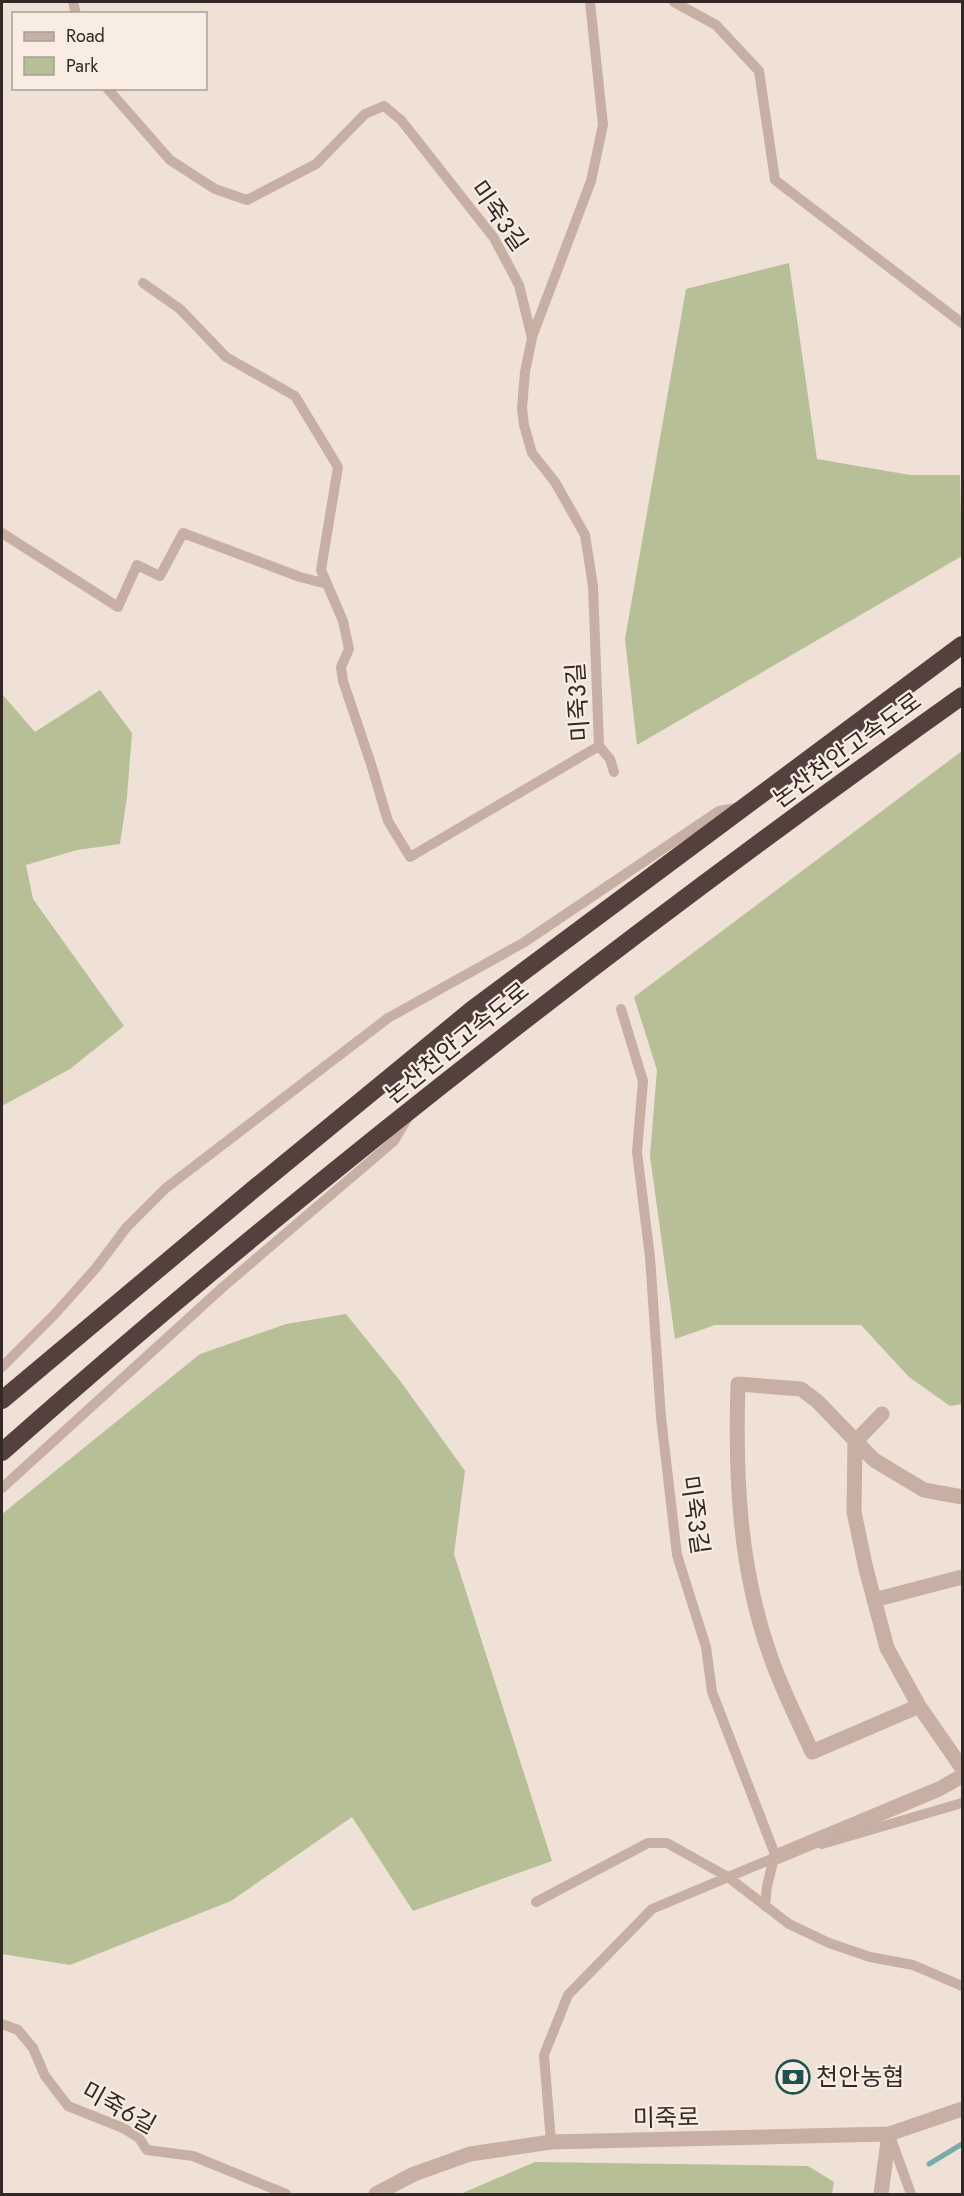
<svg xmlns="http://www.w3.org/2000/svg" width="964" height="2196" font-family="Jost,'Noto Sans KR',sans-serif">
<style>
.green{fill:#b7bf97}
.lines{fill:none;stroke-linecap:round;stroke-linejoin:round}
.stream{stroke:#76ada8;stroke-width:5}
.service{stroke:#c8afa3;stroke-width:10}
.minor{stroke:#c8afa3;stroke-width:15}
.tertiary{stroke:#c8afa3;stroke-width:15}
.motorway{stroke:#54403c;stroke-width:18}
.labels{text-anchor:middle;stroke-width:4.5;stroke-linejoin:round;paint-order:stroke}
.street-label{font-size:24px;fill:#332825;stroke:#f8ece3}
.poi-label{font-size:24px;fill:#332825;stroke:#f8ece3;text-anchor:start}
</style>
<rect width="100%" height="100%" fill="#f0e1d7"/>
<path class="green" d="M789,263L817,459L910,475H960L962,556L637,745L625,639L686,289Z
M100,690L132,733L127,797L120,844L77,850L26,865L33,899L124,1026L70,1069L2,1106V694L35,732Z
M962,751V1404L950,1406L909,1377L861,1325H715L675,1339L650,1156L657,1070L634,997Z
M346,1314L401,1382L465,1471L454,1554L552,1861L413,1911L352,1817L231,1901L70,1965L2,1954V1514L200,1354L286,1324Z
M535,2162L808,2166L834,2182L832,2194H460Z"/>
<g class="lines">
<path class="stream" d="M929,2164L962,2144"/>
<path class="service" d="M73,2L76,14
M674,2L716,25L759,71L775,180L962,323
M107,88L170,160L215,189L247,200L316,164L365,114L384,106L401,120L494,238L519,285L532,338L525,372L522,408L524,425L532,453L555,482L585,535L593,586L599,746L610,759L614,772
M143,283L180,309L226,357L295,396L338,467L321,570L343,621L349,649L341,667L343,681L371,764L388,821L410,857L599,746
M532,337L591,181L603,125L590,2
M2,533L118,607L137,565L160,576L183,533L300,577L327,584
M621,1009L643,1081L637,1152L650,1257L661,1417L677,1555L706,1647L712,1692L776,1857L781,1856
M2,1367L54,1315L96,1268L126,1228L166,1188L388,1018L523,943L719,811L741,807
M2,1488L223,1287L394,1141L408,1117
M822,1844L962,1803
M536,1902L648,1843H667L728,1877L789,1924L829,1943L870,1957L913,1965L962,1986
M765,1906L767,1886L774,1858
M2,2024L18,2030L33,2048L45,2076L68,2106L123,2128L139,2138L147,2150L193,2156L286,2194
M890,2136L911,2194
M551,2142L544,2055L568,1995L652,1909L776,1857"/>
<path class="minor" d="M882,1414L855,1442L854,1512L866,1569L887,1648L919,1706L962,1768
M874,1600L962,1577
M919,1706L812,1752C798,1720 781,1688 770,1655C739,1568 735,1475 738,1384L801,1389L817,1401L874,1460L924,1490L962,1497
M776,1857L939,1789L962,1776
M881,2194L889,2134"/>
<path class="tertiary" d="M376,2194L414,2174L470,2154L551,2142L889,2134L962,2109"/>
<path class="motorway" d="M2,1400L255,1188L473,1009L962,645
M2,1452C307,1182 630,932 962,696"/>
</g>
<defs>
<symbol id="bank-ring" viewBox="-11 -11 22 22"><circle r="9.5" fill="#f8ece3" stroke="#1c5350" stroke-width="1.5"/><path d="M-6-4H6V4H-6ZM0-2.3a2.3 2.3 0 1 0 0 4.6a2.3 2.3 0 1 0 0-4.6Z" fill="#1c5350"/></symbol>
</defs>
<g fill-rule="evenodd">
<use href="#bank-ring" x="774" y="2058" width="38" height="38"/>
</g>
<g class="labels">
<g class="street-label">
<text transform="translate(499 216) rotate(55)" y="8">미죽3길</text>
<text transform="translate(578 702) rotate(-94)" y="8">미죽3길</text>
<text transform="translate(847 750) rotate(-36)" y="8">논산천안고속도로</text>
<text transform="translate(457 1043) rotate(-39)" y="8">논산천안고속도로</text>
<text transform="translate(695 1515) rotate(82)" y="8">미죽3길</text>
<text transform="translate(119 2108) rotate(29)" y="8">미죽6길</text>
<text transform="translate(666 2118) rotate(-1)" y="8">미죽로</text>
</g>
<g class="poi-label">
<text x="816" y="2085">천안농협</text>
</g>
</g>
<rect width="964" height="2196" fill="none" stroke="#332825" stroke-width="6"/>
<rect x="12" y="12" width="195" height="78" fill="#f8ece3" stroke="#a99e97" stroke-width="1.5"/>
<rect x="24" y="32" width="30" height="9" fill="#c8afa3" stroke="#a99e97" stroke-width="1.5"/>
<text x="66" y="42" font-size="18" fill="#332825">Road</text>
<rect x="24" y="57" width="30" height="18" fill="#b7bf97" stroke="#a99e97" stroke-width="1.5"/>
<text x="66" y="72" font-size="18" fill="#332825">Park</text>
</svg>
